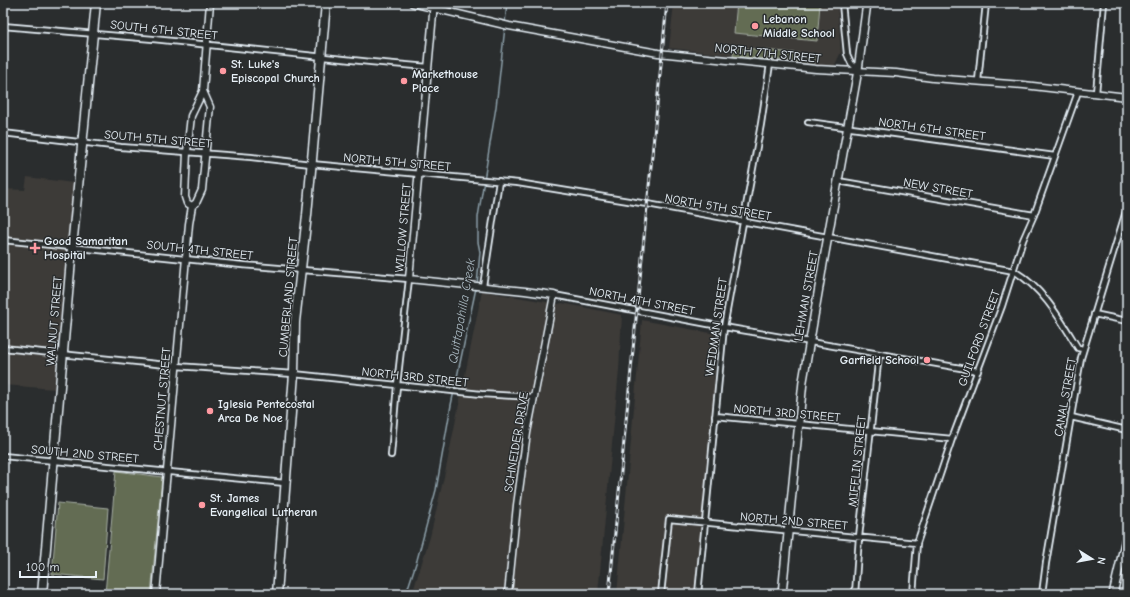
<svg xmlns="http://www.w3.org/2000/svg" width="1130" height="597" font-family="'Comic Neue',sans-serif">
<style>
.built{fill:#3c3a37}
.green{fill:#636c52;stroke:#a6aea5}
.lines{fill:none;stroke-linecap:round;stroke-linejoin:round}
.stream{stroke:#8c9fa9;stroke-width:1.5}
.minor-casing{stroke:#e8f1f8;stroke-width:8}
.tertiary-casing{stroke:#e8f1f8;stroke-width:9}
.secondary-casing{stroke:#e8f1f8;stroke-width:10}
.trunk-casing{stroke:#e8f1f8;stroke-width:11}
.minor{stroke:#2a2d2e;stroke-width:4.5}
.tertiary{stroke:#2a2d2e;stroke-width:6}
.secondary{stroke:#2a2d2e;stroke-width:7}
.trunk{stroke:#2a2d2e;stroke-width:8}
.rail-casing{stroke:#e8f1f8;stroke-width:3}
.rail{stroke:#2a2d2e;stroke-width:1.5;stroke-dasharray:4.5;stroke-linecap:butt}
.poi-dot{fill:#ff9aa2;stroke:#2a2d2e;stroke-width:1.5}
.labels{text-anchor:middle;stroke-width:3;stroke-linejoin:round;paint-order:stroke}
.poi-label{font-size:12px;font-weight:bold;fill:#e8f1f8;stroke:#2a2d2e;text-anchor:start}
.street-label{font-size:12px;fill:#e8f1f8;stroke:#2a2d2e}
.water-label{font-size:13px;font-style:italic;fill:#abbac3;stroke:#2a2d2e}
</style>
<rect width="100%" height="100%" fill="#2a2d2e"/>
<filter id="ink" filterUnits="userSpaceOnUse"><feTurbulence type="fractalNoise" baseFrequency=".025" numOctaves="2"/><feDisplacementMap in="SourceGraphic" scale="8" xChannelSelector="R" yChannelSelector="G"/><feConvolveMatrix kernelMatrix="1 2 1 2 8 2 1 2 1" color-interpolation-filters="sRGB"/></filter>
<g filter="url(#ink)">
<path class="built" d="M674,3H837L841,52L834,67L669,48Z
M27,177L74,183L54,389L3,385V189L25,190Z
M482,291L558,304L562,303L622,315L619,370L598,594H412L430,537L446,468Z
M642,320L716,334L714,393L695,594H617Z"/>
<path class="green" d="M737,3H807L820,4L817,41L734,33Z
M734,47L815,55V63L733,56Z
M116,471L162,477L151,594H105Z
M58,503L108,508L103,579L52,574Z"/>
<g class="lines">
<path class="stream" d="M505,23L507,3
M477,285L480,252L478,242V217L496,107L505,27
M406,594L417,560L436,490L451,405L476,288"/>
<defs>
<path id="minor" d="M842,3L847,54L851,63L858,70
M3,26L153,39L371,62L428,67
M978,81L986,3
M1096,93L1104,3
M808,122L1055,156
M3,133L121,147L251,157L311,164L518,183L653,205L1014,271C1044,289 1060,319 1078,348L1083,349
M838,181L1034,215
M3,240L242,265L409,279L397,385L391,455
M483,286L499,181
M554,295L724,327L978,371
M1094,314L1127,321
M3,348L176,366L294,374L481,394L534,397
M715,416L952,439
M1071,417L1127,430
M3,456L285,483
M661,594L669,519L917,543
M698,594L724,327L761,124L770,64
M855,594L859,537L879,354
M913,594L917,543L952,439L1002,306L1023,240L1034,215L1078,92
M1042,594L1046,563L1081,358L1127,208"/>
<path id="tertiary" d="M412,3L509,26L658,53L816,69L896,73L933,78L1024,85L1127,97
M434,3L409,279L525,291L554,295L527,433L517,505L508,594
M192,206L187,203L185,197L187,152L191,116L203,91
M156,594L189,224L192,206L196,203L202,190L209,116L210,107L203,91L210,3"/>
<path id="secondary" d="M782,594L803,381L823,264L858,70L867,3
M1113,594L1127,534"/>
<path id="trunk" d="M42,594L72,248L96,3
M277,594L294,374L295,322L307,215L326,3"/>
</defs>
<use href="#minor" class="minor-casing"/>
<use href="#tertiary" class="tertiary-casing"/>
<use href="#secondary" class="secondary-casing"/>
<use href="#trunk" class="trunk-casing"/>
<use href="#minor" class="minor"/>
<use href="#tertiary" class="tertiary"/>
<use href="#secondary" class="secondary"/>
<use href="#trunk" class="trunk"/>
<defs>
<path id="rail" d="M609,594L667,3"/>
</defs>
<use href="#rail" class="rail-casing"/>
<use href="#rail" class="rail"/>
</g>
</g>
<g class="poi-dot">
<circle cx="755" cy="26" r="4"/>
<circle cx="223" cy="71" r="4"/>
<circle cx="404" cy="81" r="4"/>
<path d="M33 242h4v4h4v4h-4v4h-4v-4h-4v-4h4z"/>
<circle cx="927" cy="360" r="4"/>
<circle cx="210" cy="411" r="4"/>
<circle cx="202" cy="505" r="4"/>
</g>
<g class="labels">
<g class="poi-label">
<text x="763" y="23">Lebanon<tspan x="763" dy="14">Middle School</tspan></text>
<text x="231" y="68">St. Luke's<tspan x="231" dy="14">Episcopal Church</tspan></text>
<text x="412" y="78">Markethouse<tspan x="412" dy="14">Place</tspan></text>
<text x="44" y="245">Good Samaritan<tspan x="44" dy="14">Hospital</tspan></text>
<text x="919" y="364" text-anchor="end">Garfield School</text>
<text x="218" y="408">Iglesia Pentecostal<tspan x="218" dy="14">Arca De Noe</tspan></text>
<text x="210" y="502">St. James<tspan x="210" dy="14">Evangelical Lutheran</tspan></text>
</g>
<g class="street-label">
<text transform="translate(164 30) rotate(6)" y="4">SOUTH 6TH STREET</text>
<text transform="translate(768 53) rotate(6)" y="4">NORTH 7TH STREET</text>
<text transform="translate(932 129) rotate(8)" y="4">NORTH 6TH STREET</text>
<text transform="translate(158 139) rotate(5)" y="4">SOUTH 5TH STREET</text>
<text transform="translate(397 162) rotate(5)" y="4">NORTH 5TH STREET</text>
<text transform="translate(938 188) rotate(10)" y="4">NEW STREET</text>
<text transform="translate(718 207) rotate(10)" y="4">NORTH 5TH STREET</text>
<text transform="translate(403 228) rotate(-85)" y="4">WILLOW STREET</text>
<text transform="translate(200 250) rotate(6)" y="4">SOUTH 4TH STREET</text>
<text transform="translate(806 296) rotate(-80)" y="4">LEHMAN STREET</text>
<text transform="translate(288 297) rotate(-85)" y="4">CUMBERLAND STREET</text>
<text transform="translate(642 301) rotate(11)" y="4">NORTH 4TH STREET</text>
<text transform="translate(54 321) rotate(-85)" y="4">WALNUT STREET</text>
<text transform="translate(716 327) rotate(-82)" y="4">WEIDMAN STREET</text>
<text transform="translate(979 338) rotate(-70)" y="4">GUILFORD STREET</text>
<text transform="translate(415 377) rotate(6)" y="4">NORTH 3RD STREET</text>
<text transform="translate(1065 397) rotate(-80)" y="4">CANAL STREET</text>
<text transform="translate(162 399) rotate(-85)" y="4">CHESTNUT STREET</text>
<text transform="translate(787 413) rotate(5)" y="4">NORTH 3RD STREET</text>
<text transform="translate(516 442) rotate(-81)" y="4">SCHNEIDER DRIVE</text>
<text transform="translate(85 454) rotate(5)" y="4">SOUTH 2ND STREET</text>
<text transform="translate(857 461) rotate(-84)" y="4">MIFFLIN STREET</text>
<text transform="translate(794 521) rotate(5)" y="4">NORTH 2ND STREET</text>
</g>
<g class="water-label">
<text transform="translate(461 311) rotate(-80)" y="5">Quittapahilla Creek</text>
</g>
</g>
<rect width="1130" height="597" fill="none" stroke="#2a2d2e" stroke-width="16"/>
<rect x="8" y="8" width="1114" height="581" fill="none" stroke="#e8f1f8" stroke-width="1.5" filter="url(#ink)"/>
<g transform="translate(1092 559) rotate(101)" stroke="#2a2d2e" stroke-width="3" paint-order="stroke">
<path d="M0-3L7 15L0 10L-7 15Z" fill="#e8f1f8"/>
<text y="-6" font-size="11" font-weight="bold" text-anchor="middle" fill="#e8f1f8">N</text>
</g>
<path d="M20 571v6h76v-6" fill="none" stroke="#e8f1f8" stroke-width="2"/>
<text x="26" y="571" font-size="12" fill="#e8f1f8" stroke="#2a2d2e" stroke-width="3" paint-order="stroke">100 m</text>
</svg>
